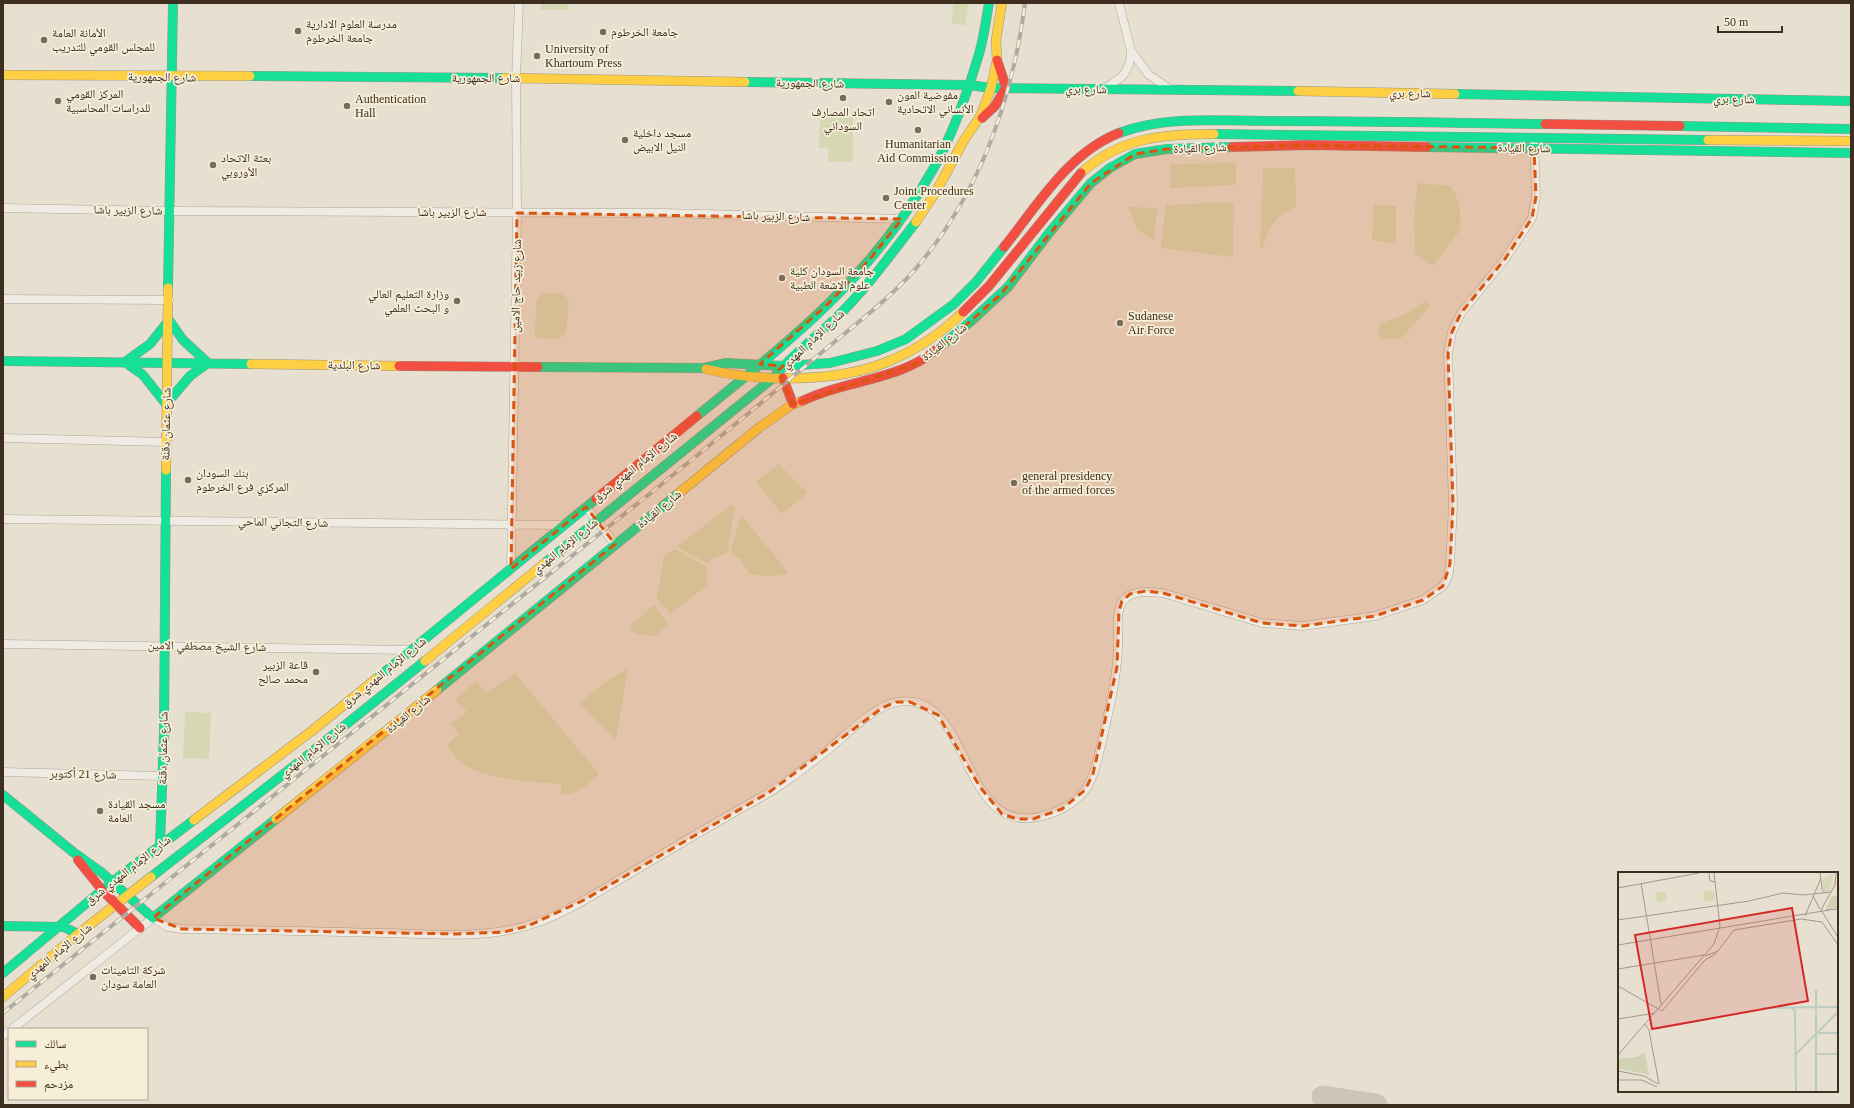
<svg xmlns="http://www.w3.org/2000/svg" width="1854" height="1108" font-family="'Times New Roman','Noto Naskh Arabic',serif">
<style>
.green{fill:#d6d7b3}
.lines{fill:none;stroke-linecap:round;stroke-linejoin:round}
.taxiway{stroke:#cbc5ba;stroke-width:23}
.street-casing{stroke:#ada599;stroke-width:9}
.fast-casing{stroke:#9c958a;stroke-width:10}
.slow-casing{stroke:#9c958a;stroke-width:10}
.jam-casing{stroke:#9c958a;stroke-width:10}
.street{stroke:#efebe3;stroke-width:8}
.fast{stroke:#16e098;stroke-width:9}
.slow{stroke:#ffcf43;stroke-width:9}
.jam{stroke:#f24e42;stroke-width:9}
.rail-casing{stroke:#afaaa2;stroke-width:4}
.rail{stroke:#f7eed8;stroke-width:2.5;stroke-dasharray:8;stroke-linecap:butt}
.marked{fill:#d7550e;fill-opacity:0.2;stroke:#d7550e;stroke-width:3;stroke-dasharray:8 5;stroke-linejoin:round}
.poi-dot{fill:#786c5e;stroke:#f7eed8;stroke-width:1.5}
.labels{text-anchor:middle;stroke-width:3.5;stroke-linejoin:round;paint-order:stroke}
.poi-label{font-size:12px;fill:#3d2e20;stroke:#f7eed8;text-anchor:start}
.street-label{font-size:12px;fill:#3d2e20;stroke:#f7eed8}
.inset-river{fill:none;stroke:#bcccc2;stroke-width:2}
.inset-road{fill:none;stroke:#a3998a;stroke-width:1}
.view{fill:#d62828;fill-opacity:0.15;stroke:#d62828;stroke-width:2}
.inset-edge{fill:none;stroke:#3d2e20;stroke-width:2}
</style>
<rect width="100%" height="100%" fill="#e7e0d1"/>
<path class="green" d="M541,3H568V10H541Z
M953,3H969L965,25L952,24Z
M820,116L853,117V162H828V148H819Z
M1236,163V185L1170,188L1171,164Z
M1263,168H1295L1296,206C1275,218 1269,224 1263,248H1260Z
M1418,183L1451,186C1458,196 1462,215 1460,228C1460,233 1438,259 1433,266L1415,253L1414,216Z
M1234,202L1233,257L1161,248L1166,205Z
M1374,205L1396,206V244L1372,240Z
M1128,207L1157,208L1154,241L1137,229Z
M563,293L569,301L566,333L559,339L535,338L536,302L542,294Z
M1426,301L1430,307L1400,339H1379V324L1404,315Z
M779,464L807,493L782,514L756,482Z
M732,504L735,507L727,553L712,559L708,564L677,547Z
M741,515L788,572L785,575L763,576L749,574L741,559L733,555L731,550Z
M675,549L707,567L706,580L708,584L671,614L657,599L664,555Z
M654,605L669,626C662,627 661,631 656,635C652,638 640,634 635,633L630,626Z
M628,669L616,740L580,703L608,680Z
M515,673L599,774C588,784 576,796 561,794V784C531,781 478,781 456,758C452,754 450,749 447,745L459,734L451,724L467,712L455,699L476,681L487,693Z
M185,712L211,713L209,759L183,758Z"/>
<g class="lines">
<path class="taxiway" d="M1323,1097L1376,1105"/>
<defs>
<path id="street" d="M1131,51L1149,75L1170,89
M1105,88C1122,78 1130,73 1131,51L1119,3
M3,208L169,211L662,213L902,219
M3,299L169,300
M3,438L166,442
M586,507L615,544
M3,519L562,525
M511,569L517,213L516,78L519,3
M3,644L411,650
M3,772L162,776
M12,1029L153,918L168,927L182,929C250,930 318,931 386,933C432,934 482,939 526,926C562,916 596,893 629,874C671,849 713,824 756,800C782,786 806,767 829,749C847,734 874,706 897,702C974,689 957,839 1043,816C1058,812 1076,803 1086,789C1095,775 1098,757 1102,741C1109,710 1117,679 1118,647C1119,633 1115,614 1122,602C1131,589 1149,592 1163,593L1262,623L1303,626L1375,616L1423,600L1443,586L1448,577L1450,564L1453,505L1448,353L1452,332L1461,313L1505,259L1532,218L1536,197L1534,144
M3,1036L9,1031"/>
<path id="fast" d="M250,76L504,78
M745,82L969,85L991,88L1298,91
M1455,94L1851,101
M1680,126L1851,129
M1119,133C1166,115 1223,121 1272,121C1363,121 1454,123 1545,124
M1214,134L1708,140
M1427,147L1851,153
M168,288L173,3
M169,320L183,340L208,363L190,376L166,404L143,375L125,362L150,344Z
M936,350L969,323L1008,287L1049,233L1091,183L1110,168L1135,154L1167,149L1232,147
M3,361L251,364
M538,367L704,368L726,363L783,366L830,363L877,351L906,339L954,304L976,282L1004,247
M697,416C741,380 787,344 828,304C868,265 904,220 932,171C951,139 969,89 979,54C984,37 986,20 989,3
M545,563L773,378C792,355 816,337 837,317C867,288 891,254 916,222
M376,679L596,499
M437,690L679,493
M3,795L73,852L101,872L153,918L276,819
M160,845L164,733L166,470
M151,877L303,759L425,661
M3,926L64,927L78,934
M3,973L112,882L194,820"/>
<path id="slow" d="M3,75L250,76
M504,78L745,82
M1298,91L1455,94
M1708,140L1851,141
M1081,173C1121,137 1163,134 1214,134
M916,222L937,190L963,142L981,115L991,88L997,60L996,40L1002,3
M251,364L399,366
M706,369C760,382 835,383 887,362C914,351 942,333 963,312
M166,470L168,288
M679,493L760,427L793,404L802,401
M425,661L545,563
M276,819L437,690
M194,820L313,730L376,679
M3,997L78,934L151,877"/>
<path id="jam" d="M982,118L995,106L1006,87L997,60
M1545,124L1680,126
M1232,147L1309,145L1427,147
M1004,247C1037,206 1068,153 1119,133
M963,312L989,286L1081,173
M399,366L538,367
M783,378L793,404
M802,401C811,397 821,393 831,390C866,379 907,374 936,350
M596,499L697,416
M78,860L102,890L140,928"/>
</defs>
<use href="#street" class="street-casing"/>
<use href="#fast" class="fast-casing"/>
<use href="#slow" class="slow-casing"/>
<use href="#jam" class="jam-casing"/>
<use href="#street" class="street"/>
<use href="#fast" class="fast"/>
<use href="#slow" class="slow"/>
<use href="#jam" class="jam"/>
<defs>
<path id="rail" d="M3,1013C205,851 406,689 608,527C675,474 742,419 808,364C847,330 890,301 923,260C982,186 1013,96 1025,3"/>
</defs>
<use href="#rail" class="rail-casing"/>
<use href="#rail" class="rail"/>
</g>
<path class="marked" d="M1309,145L1534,148L1536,197L1532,218L1505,259L1461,313L1452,332L1448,353L1453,505L1450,564L1443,586L1423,600L1375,616L1303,626L1262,623L1163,593L1146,591L1130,594L1122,601L1119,611L1117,667L1093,774L1085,790L1062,809L1033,819H1017L1002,814L980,787L938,715L910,702H896L882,708L768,793L584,900L528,926L504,932L457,934L182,929L153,918L615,544L586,507L511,569L517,213L902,219L870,259L828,304L760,364L783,366L779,370L793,404L918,363L951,338L1000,295L1091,183L1135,154L1167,149Z"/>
<g class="poi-dot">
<circle cx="298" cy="31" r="4"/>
<circle cx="603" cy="32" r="4"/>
<circle cx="44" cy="40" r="4"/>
<circle cx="537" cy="56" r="4"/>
<circle cx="843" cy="98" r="4"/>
<circle cx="58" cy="101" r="4"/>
<circle cx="889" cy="102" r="4"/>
<circle cx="347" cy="106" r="4"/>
<circle cx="918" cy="130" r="4"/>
<circle cx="625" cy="140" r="4"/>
<circle cx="213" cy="165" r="4"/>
<circle cx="886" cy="198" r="4"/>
<circle cx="782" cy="278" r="4"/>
<circle cx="457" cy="301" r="4"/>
<circle cx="1120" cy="323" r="4"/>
<circle cx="188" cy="480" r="4"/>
<circle cx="1014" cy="483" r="4"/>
<circle cx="316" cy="672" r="4"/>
<circle cx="100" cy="811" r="4"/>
<circle cx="93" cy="977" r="4"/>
</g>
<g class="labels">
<g class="poi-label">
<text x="306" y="28">مدرسة العلوم الادارية<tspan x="306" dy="14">جامعة الخرطوم</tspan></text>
<text x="611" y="36">جامعة الخرطوم</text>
<text x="52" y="37">الأمانة العامة<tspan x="52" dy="14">للمجلس القومي للتدريب</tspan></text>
<text x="545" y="53">University of<tspan x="545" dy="14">Khartoum Press</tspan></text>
<text x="66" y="98">المركز القومي<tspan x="66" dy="14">للدراسات المحاسبية</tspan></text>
<text x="897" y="99">مفوضية العون<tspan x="897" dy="14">الأنساني الاتحادية</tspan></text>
<text x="355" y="103">Authentication<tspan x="355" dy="14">Hall</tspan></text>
<text x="843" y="116" text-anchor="middle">اتحاد المصارف<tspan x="843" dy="14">السوداني</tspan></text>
<text x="633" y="137">مسجد داخلية<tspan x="633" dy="14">النيل الابيض</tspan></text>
<text x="918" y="148" text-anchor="middle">Humanitarian<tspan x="918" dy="14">Aid Commission</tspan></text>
<text x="221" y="162">بعثة الاتحاد<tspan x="221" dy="14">الأوروبي</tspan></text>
<text x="894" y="195">Joint Procedures<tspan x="894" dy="14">Center</tspan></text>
<text x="790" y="275">جامعة السودان كلية<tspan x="790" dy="14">علوم الاشعة الطبية</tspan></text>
<text x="449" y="298" text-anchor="end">وزارة التعليم العالي<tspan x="449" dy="14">و البحث العلمي</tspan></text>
<text x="1128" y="320">Sudanese<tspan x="1128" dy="14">Air Force</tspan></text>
<text x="196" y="477">بنك السودان<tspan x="196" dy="14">المركزي فرع الخرطوم</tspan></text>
<text x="1022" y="480">general presidency<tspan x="1022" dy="14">of the armed forces</tspan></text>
<text x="308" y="669" text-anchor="end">قاعة الزبير<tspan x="308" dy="14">محمد صالح</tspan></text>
<text x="108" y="808">مسجد القيادة<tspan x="108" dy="14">العامة</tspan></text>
<text x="101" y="974">شركة التامينات<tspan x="101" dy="14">العامة سودان</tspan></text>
</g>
<g class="street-label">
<text transform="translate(162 77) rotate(1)" y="4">شارع الجمهورية</text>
<text x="486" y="82">شارع الجمهورية</text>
<text transform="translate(810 83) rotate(1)" y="4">شارع الجمهورية</text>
<text transform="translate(1086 89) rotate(1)" y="4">شارع بري</text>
<text transform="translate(1410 93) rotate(1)" y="4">شارع بري</text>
<text transform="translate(1734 99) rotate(1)" y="4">شارع بري</text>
<text transform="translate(1200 148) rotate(-2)" y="4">شارع القيادة</text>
<text transform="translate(1524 148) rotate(1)" y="4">شارع القيادة</text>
<text transform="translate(128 210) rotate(1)" y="4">شارع الزبير باشا</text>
<text x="452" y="216">شارع الزبير باشا</text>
<text transform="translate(776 216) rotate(2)" y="4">شارع الزبير باشا</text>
<text transform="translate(516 286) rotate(-89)" y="4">شارع زبيد حاج الامين</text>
<text transform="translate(813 339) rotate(-43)" y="4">شارع الإمام المهدي</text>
<text transform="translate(944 342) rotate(-38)" y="4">شارع القيادة</text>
<text transform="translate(354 365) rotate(1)" y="4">شارع البلدية</text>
<text transform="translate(166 424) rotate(-89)" y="4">شارع عثمان دقنة</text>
<text transform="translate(635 467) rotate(-39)" y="4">شارع الإمام المهدي شرق</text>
<text transform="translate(659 509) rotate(-39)" y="4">شارع القيادة</text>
<text transform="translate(283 522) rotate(1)" y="4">شارع التجاني الماحي</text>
<text transform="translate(565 546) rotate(-39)" y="4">شارع الإمام المهدي</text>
<text transform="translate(207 646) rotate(1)" y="4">شارع الشيخ مصطفي الامين</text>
<text transform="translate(384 672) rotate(-39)" y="4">شارع الإمام المهدي شرق</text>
<text transform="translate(408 714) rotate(-39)" y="4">شارع القيادة</text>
<text transform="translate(163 748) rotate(-89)" y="4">شارع عثمان دقنة</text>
<text transform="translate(313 750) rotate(-39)" y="4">شارع الإمام المهدي</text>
<text transform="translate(83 774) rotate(1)" y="4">شارع 21 أكتوبر</text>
<text transform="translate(128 870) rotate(-38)" y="4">شارع الإمام المهدي شرق</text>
<text transform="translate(59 951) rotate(-39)" y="4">شارع الإمام المهدي</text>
</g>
</g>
<g transform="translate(1618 872)">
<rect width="220" height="220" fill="#e7e0d1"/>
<path d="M216,1L212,18L208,20L205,17L204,8ZM85 24a6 6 0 1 1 12 0a6 6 0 1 1-12 0ZM37.5 25a5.5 5.5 0 1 1 11 0a5.5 5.5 0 1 1-11 0Z" fill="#d6d7b3"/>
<path d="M214,24H220V36L208,37ZM27,181L31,203L0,196V189L4,186L19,185Z" fill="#d1d1b3"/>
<path class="inset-river" d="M198,118V219M145,136L220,135M174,136L177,139L178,219M199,161H220M178,182L220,140M198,182H220"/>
<path class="inset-road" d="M91,1L92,9L97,10M202,1L204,17L207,21M218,1L217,13L203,38L220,65M23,11L43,132M0,16L81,1M195,24L202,37M208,38L220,37M187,44L203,6M0,48L131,29L165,21L185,23L213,20M0,73L211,38M87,84L100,79L116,58L183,47L204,50L220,73M0,97L86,83M0,114L44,139L87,88L99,81M0,147L37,141M27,152L31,158L41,212M0,183L96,72L102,54L96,1M0,199L26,204L40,212M0,208H24L39,215"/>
<path class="view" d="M174,36L190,129L34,157L17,63Z"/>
<rect width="220" height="220" class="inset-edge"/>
</g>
<rect width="1854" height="1108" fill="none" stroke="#3d2e20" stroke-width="8"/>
<rect x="8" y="1028" width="140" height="72" fill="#f7eed8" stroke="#ada18e"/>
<rect x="16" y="1041" width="20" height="6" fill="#16e098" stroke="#ada18e"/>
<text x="44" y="1048" font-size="12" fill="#3d2e20">سالك</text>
<rect x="16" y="1061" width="20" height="6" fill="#ffcf43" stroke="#ada18e"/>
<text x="44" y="1068" font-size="12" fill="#3d2e20">بطيء</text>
<rect x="16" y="1081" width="20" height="6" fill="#f24e42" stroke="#ada18e"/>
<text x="44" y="1088" font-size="12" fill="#3d2e20">مزدحم</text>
<path d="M1718 26v6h64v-6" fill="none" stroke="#3d2e20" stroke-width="2"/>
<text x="1724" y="26" font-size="12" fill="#3d2e20" stroke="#f7eed8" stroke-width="3" paint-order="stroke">50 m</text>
</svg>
